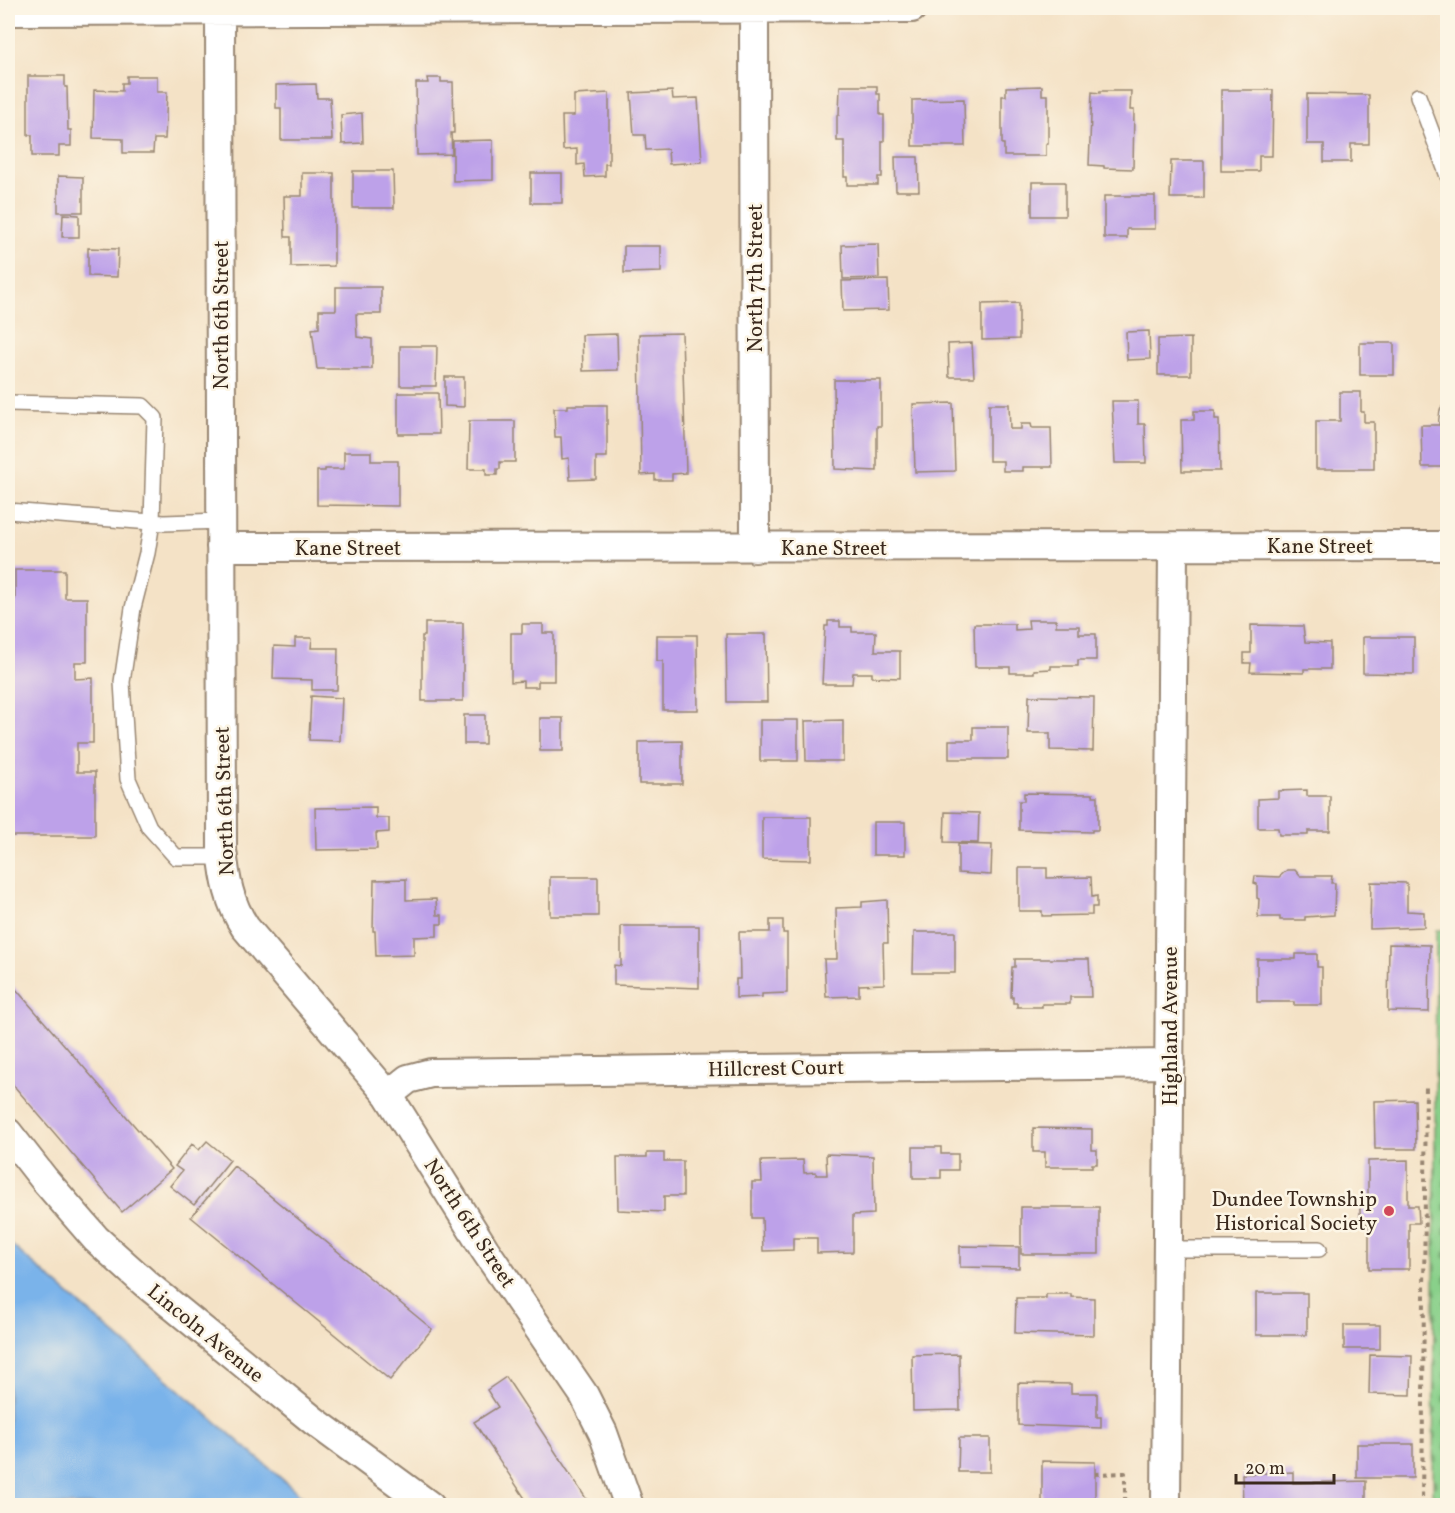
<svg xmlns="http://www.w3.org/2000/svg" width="1455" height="1513" font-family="Vollkorn,serif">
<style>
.cemetery{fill:url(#cemetery-stones);stroke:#627d54;stroke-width:1.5}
.water{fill:#7ab3ea;stroke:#5a6e84;stroke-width:1.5}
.building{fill:#bda1e9}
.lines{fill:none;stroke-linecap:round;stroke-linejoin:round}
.lane-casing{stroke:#988672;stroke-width:18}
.street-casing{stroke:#988672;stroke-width:32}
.path{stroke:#988672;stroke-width:4;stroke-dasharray:4.5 4.5;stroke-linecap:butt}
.lane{stroke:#fff;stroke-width:15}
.street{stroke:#fff;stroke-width:28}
.poi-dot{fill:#d1495b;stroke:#fcf5e5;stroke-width:2}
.labels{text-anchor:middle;stroke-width:5;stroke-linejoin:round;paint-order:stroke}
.street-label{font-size:21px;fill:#3b2a1e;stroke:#fcf5e5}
.poi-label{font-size:21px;fill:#3b2a1e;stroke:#fcf5e5;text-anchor:end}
</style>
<defs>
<pattern id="cemetery-stones" width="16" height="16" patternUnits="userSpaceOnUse" patternTransform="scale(1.5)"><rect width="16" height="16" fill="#89d08a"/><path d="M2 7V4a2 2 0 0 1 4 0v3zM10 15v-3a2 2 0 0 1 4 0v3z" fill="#71a970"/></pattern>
</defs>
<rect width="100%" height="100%" fill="#fcf5e5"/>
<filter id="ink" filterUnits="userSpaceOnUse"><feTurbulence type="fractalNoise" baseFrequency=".0167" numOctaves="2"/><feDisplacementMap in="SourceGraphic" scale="12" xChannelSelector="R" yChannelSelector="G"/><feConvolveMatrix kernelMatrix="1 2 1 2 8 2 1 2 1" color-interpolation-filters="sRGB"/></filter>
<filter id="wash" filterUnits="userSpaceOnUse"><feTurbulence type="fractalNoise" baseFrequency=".008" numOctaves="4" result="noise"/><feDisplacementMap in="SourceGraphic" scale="24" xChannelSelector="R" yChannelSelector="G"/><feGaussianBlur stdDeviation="1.35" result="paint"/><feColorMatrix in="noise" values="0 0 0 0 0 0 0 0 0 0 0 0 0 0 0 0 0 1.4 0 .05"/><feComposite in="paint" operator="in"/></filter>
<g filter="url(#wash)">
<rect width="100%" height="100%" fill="#f4e2c6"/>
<path class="cemetery" d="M1436,930H1448L1447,1506L1433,1505Z"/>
<path class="water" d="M8,1242L312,1505H8Z"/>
<g id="blocks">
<path class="building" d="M28,76H65V87H67L68,130H71V146H59V156H32V135H28Z
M127,76H157V92H167L165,139H154L153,153H123V139L93,138L94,90L122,91V83H127Z
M427,78H441V82H453L454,133H451L452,154L417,155L416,83H428Z
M316,84L317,98H330L332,140H281V108H276V85Z
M840,86H877V94H880V115H884V141H882V177H878V185H847V177H844V141H837V115H839Z
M1042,86V95H1048V144H1046V156H1004V144H1002V96H1006V87Z
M1221,90H1273L1272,156H1259V171H1221Z
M672,91L673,99L698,98L702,162L669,164L668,149L646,150L645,135H634L631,93Z
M1100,91H1131L1130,110H1134L1133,169L1104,168V166L1089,165L1092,92L1100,93Z
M609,93V164H605V176L585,177L584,164L577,165V149L563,150L562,116H574V95Z
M1307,94L1369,95V144H1351V162H1324V144H1307Z
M964,99L965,146H912V100Z
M362,113L363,143L342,144L341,115Z
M493,140V180L453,181V141Z
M895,157H918L919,191H896Z
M1171,161H1204V198H1170Z
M353,171H393L394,208H353Z
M302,173H334V266L291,267V237H285L284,196H302Z
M531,173H562V203H531Z
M58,176L83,177V212H58Z
M1032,182H1065V216H1032Z
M1104,196H1155V229H1127V238H1104Z
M63,214L79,215V237H62Z
M878,244L879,278L843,279L842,245Z
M624,246H661V272L624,273Z
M88,248L118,249L117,277L88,276Z
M888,280L889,310L843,311L842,281Z
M336,287H381V314H356L357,337L372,339V369H317L312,329L319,328V310H336Z
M1019,303V339L982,340V304Z
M1149,331L1150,359L1127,360L1126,332Z
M682,333L686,473L672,474V480H655V474L641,475L639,334Z
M617,334L618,370L583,371L582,335Z
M1191,338V375H1158V339Z
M972,343L974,377H949L948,344Z
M1360,343H1394V375H1360Z
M400,346H437L436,386H400Z
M445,377H464V407L445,406Z
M834,380H881V426H877V471L835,469Z
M1340,392H1361V412H1364V422H1374V469H1316V421H1340Z
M398,393H438L439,434H398Z
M1112,401H1138V424H1145L1146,463H1115Z
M953,403L955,471L915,472L913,404Z
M989,404H1009L1010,429H1021V424H1031L1032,428H1051L1052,467H1023V471H1003V461H989Z
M568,405H607V457H596V479L570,480L569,458L562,459L561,437H555L554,408H568Z
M1194,411H1215V419H1219L1220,471H1182L1181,420H1194Z
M469,421H515V462H500V469H497V475H486V469H468Z
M1421,425H1448V467H1422Z
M344,452H371V461H398V506L317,505V471H325V469H344Z
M15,570H65V598H87V662H75V679L93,678V743H77V772H95V836H8V599H15Z
M1028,620H1056V626H1079V634H1096V660H1078V666H1051V669L1034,670V673H1010V667H975L974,624H1015V630L1029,629Z
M828,621H840V627H852V632H876L875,651H900V678L872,677V673H853L852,684H822L825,626H828Z
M425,623H463V701H422V636H425Z
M522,624H543V633H554V681H538V687H523V681L511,682V633H522Z
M1251,625L1303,626L1305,642L1330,643V669H1304V673L1250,672L1251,663H1244V653H1251Z
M726,634H766L767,702H727Z
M657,635H697L698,710H663V661H657Z
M1363,637H1414V674L1363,673Z
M295,638H312L311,648H338L337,690H312V680L273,679L274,646L295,647Z
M311,696L342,698L340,741L309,740Z
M1029,696L1094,697L1093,751L1050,750V733H1028Z
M464,715H485V744H464Z
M540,718H563V751H540Z
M760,720H798V761H760Z
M843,720V761H806L805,721Z
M973,727H1008V759H949V740H973Z
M682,741V784H639V742Z
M1307,790V796H1330V831H1308V835H1279L1278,828H1258V799L1278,798V791Z
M1024,793L1093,794V796H1098V830H1092V832L1019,830V801H1024Z
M376,807V818H389V832L376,833L377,849L316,850L315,808Z
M945,812L979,813L978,843L944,842Z
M762,817H811V860L762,859Z
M873,822H905V855H873Z
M958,844L992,845L991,875L958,873Z
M1019,868H1047V878L1091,877L1092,897L1097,896V907H1092V915L1042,916V911H1019Z
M1287,870H1295L1300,876H1332L1331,883H1335L1334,915L1305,917V920H1280V917H1258L1259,899L1257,898V884L1254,883L1255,876L1279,877Z
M550,877H598V916H550Z
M406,879V900L436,899L437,915H442V924H437V936L414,937V955L376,956L375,931H373L374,880Z
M1371,882L1407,883V911L1424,912V927L1370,929Z
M887,900L888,943H883L884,984L859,985V996L826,997L824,959H837L836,908L862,907V902Z
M770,920H783V933H787V993L762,994V997L736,998V979H740L739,932H770Z
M621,926H699V988L614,985V965L621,966Z
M914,932H955V973H913Z
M1389,944L1430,945L1429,1012L1388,1011Z
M1296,954H1317V967H1322V1005H1294V1002H1257V959H1296Z
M1015,959H1089L1091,997H1070V1004H1042V1007H1017V1003H1013V997H1011L1012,967H1015Z
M8,980L172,1169L122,1212L8,1079Z
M1415,1100L1416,1149H1375L1374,1101Z
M1033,1128L1092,1129V1150H1097V1164H1092V1167H1045V1152H1033Z
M207,1141L230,1160L194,1205L170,1186L182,1171L175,1166L192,1144L199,1150Z
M913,1147H941V1154H958V1170H941V1178H913Z
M647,1153H664V1161H683V1196H664V1212L618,1210L617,1157H647Z
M826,1154L873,1156L874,1214L853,1215V1252L817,1253V1238H793V1250L763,1251L762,1218H752V1182H762L761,1161L803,1160L804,1173L816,1172V1175H827Z
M1408,1160V1206H1418L1419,1223H1409V1269H1369V1224H1360V1206H1368V1161Z
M234,1166L432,1329L390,1380L191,1217Z
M1021,1207H1099V1254H1021Z
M960,1246L1019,1247V1268L960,1267Z
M1256,1293H1307V1335H1256Z
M1046,1294H1071V1297L1094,1298V1335L1015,1333L1016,1298H1046Z
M1344,1325H1380V1349H1344Z
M959,1354L960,1410L913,1411L912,1355Z
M1370,1355L1412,1356L1411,1395L1369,1394Z
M506,1377L591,1506H530L474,1422L498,1407L487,1390Z
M1018,1383L1071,1384V1393H1097V1417H1101V1428L1018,1425Z
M959,1438H990V1472H958Z
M1357,1444H1413V1478H1357Z
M1042,1461L1095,1462V1503H1042Z
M1293,1472V1483L1366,1481V1506H1243L1242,1474Z"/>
</g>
</g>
<g filter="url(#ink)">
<use href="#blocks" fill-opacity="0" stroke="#988672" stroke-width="1.5"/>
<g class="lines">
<defs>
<path id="lane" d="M1418,96L1448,176
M8,403L143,406L155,418L152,522L147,553L133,608L122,682L128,779L149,827L176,857H223
M1447,421L1448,412
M8,511L164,523L221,521
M1169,1249H1319"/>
<path id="street" d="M220,8L222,850C225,878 229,903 245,927L388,1095L485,1250L584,1395L603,1433L629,1506
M754,8L755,548
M8,11L912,8
M221,547L1448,546
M388,1095L408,1079L431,1073L1170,1064
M8,1133L44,1179L96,1239L145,1283L314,1421L430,1506
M1166,1506L1173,547"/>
</defs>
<use href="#lane" class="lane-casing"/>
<use href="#street" class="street-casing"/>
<path class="path" d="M1095,1474L1125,1473V1506
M1422,1506L1426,1084"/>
<use href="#lane" class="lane"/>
<use href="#street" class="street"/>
</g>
</g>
<circle class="poi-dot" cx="1389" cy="1211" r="6"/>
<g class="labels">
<g class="street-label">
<text transform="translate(755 278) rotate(-90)" y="7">North 7th Street</text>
<text transform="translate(221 315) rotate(-90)" y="7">North 6th Street</text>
<text x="1320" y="553">Kane Street</text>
<text x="348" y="555">Kane Street</text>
<text x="834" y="555">Kane Street</text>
<text transform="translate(224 801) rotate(-92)" y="7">North 6th Street</text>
<text transform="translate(1170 1026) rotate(-90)" y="7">Highland Avenue</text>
<text transform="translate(776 1068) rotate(-1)" y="7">Hillcrest Court</text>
<text transform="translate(470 1223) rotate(57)" y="7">North 6th Street</text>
<text transform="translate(206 1333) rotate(39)" y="7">Lincoln Avenue</text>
</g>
<g class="poi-label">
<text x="1377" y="1206">Dundee Township<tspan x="1377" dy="24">Historical Society</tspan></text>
</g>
</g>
<rect width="1455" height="1513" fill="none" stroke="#fcf5e5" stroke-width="30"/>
<path d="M1236 1474v9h98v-9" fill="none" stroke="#3b2a1e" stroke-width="3"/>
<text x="1245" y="1474" font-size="18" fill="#3b2a1e" stroke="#fcf5e5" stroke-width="4.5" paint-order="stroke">20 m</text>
</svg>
